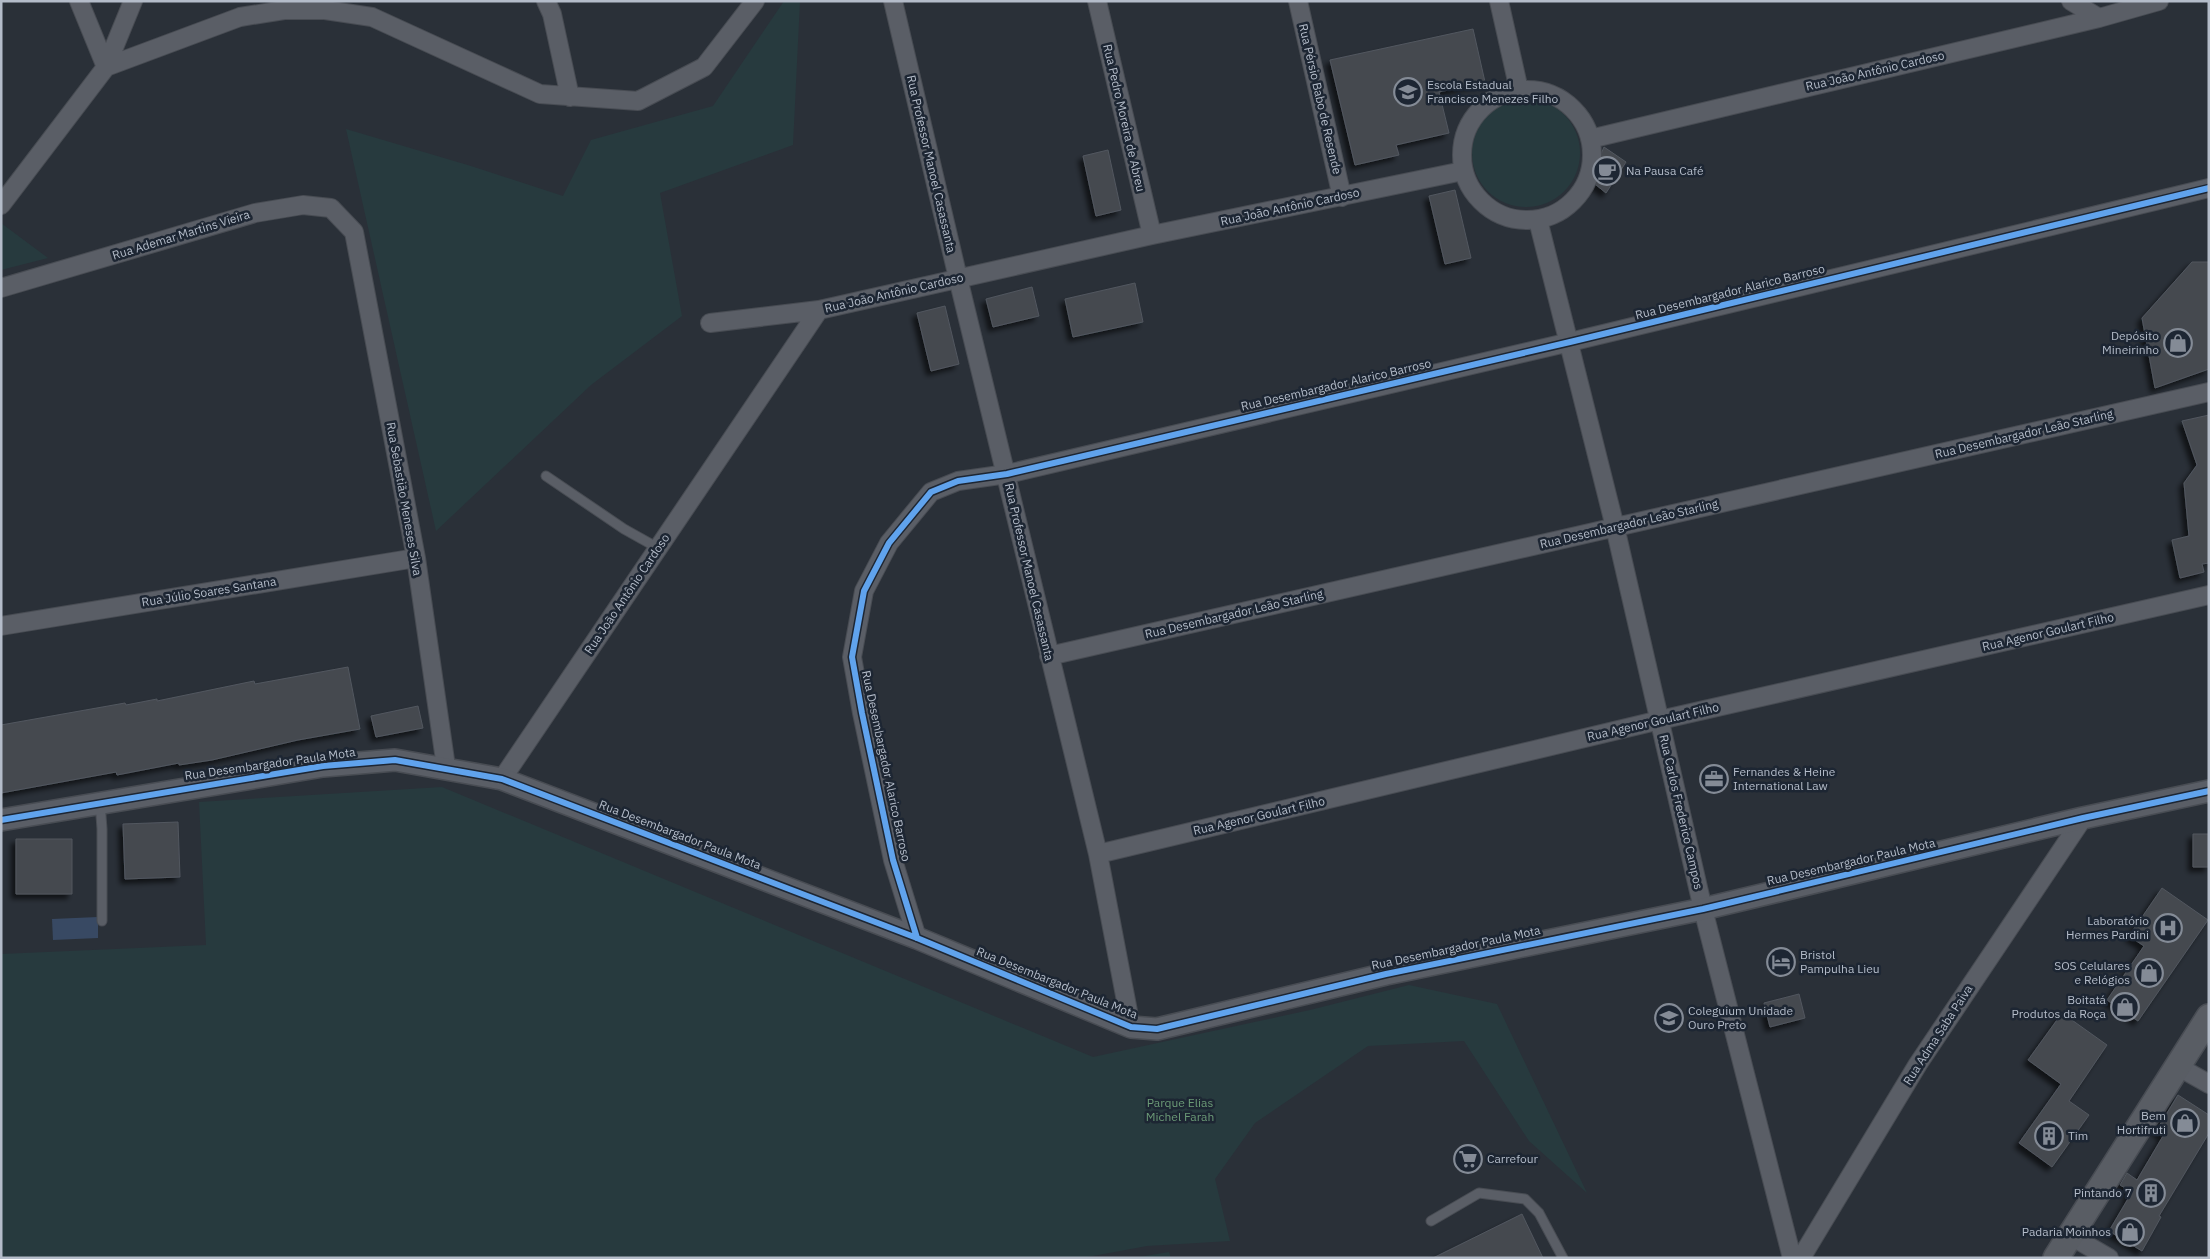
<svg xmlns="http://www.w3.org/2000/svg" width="2210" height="1259" font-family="'IBM Plex Sans',sans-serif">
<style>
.green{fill:#273a3e}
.water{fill:#384963}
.building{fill:#444950;stroke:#52575f;filter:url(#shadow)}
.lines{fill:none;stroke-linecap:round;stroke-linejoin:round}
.service-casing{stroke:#484c53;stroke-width:11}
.minor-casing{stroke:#484c53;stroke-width:20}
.tertiary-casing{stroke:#484c53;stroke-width:24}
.secondary-casing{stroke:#484c53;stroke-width:28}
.service{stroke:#5a5e66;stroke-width:9}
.minor{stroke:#5a5e66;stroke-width:18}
.tertiary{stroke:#5a5e66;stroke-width:21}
.secondary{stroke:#595d64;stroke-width:25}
.cycleway-casing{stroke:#1d2633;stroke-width:9}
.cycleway{stroke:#60a3ed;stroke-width:6}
.labels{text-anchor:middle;stroke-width:5;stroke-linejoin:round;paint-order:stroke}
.street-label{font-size:12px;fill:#b4bcc9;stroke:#1d2633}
.poi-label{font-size:12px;fill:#b4bcc9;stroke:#1d2633;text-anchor:start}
.park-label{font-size:12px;fill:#6b9a76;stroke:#1d2633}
</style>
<defs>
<filter id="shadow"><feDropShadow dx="-4.5" dy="4.5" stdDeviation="2.5" flood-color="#0009"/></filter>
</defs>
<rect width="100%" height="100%" fill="#2a3038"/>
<path class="green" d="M784,1H800L793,145L660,193L682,316L591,385L436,531L346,129L471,166L563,196L591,140L713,106Z
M1472 153a54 54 0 1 1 108 0a54 54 0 1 1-108 0Z
M1,223L48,258L1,270Z
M442,787L1093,1057L1310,1010L1409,985L1497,1004L1587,1193L1529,1141L1464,1041L1368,1046L1255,1123L1215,1179L1230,1241L1147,1246L1082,1258H1V954L206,945L199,802Z
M1169,1252L1171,1258H1133Z"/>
<path class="water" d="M98,917V938L53,940L52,919Z"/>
<path class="building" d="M1473,29L1485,82L1439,92L1449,133L1396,145L1399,155L1355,165L1330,60Z
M1604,147L1626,162L1606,193L1590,180Z
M1108,150L1121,210L1096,216L1083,156Z
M1455,190L1471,258L1445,264L1429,196Z
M2192,262H2209V369L2155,388L2142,318Z
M1135,283L1143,322L1073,337L1065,299Z
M1032,287L1039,316L993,327L986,299Z
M945,306L959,364L931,371L917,313Z
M2209,415V563L2202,564L2204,572L2180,578L2172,540L2189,536L2184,483L2197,465L2182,421Z
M348,667L360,729L298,740L212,760L179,765V763L117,775L116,772L1,793V725L125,703L126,705L157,699V701L254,681L255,684Z
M418,706L423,728L376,737L371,716Z
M178,822L180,877L125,879L123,824Z
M2193,834H2209V867H2193Z
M16,839H72V894H16Z
M2162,888L2208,920L2138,1021L2107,1000L2144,946L2129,936Z
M1799,994L1805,1018L1770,1027L1764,1003Z
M2062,1013L2107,1045L2069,1101L2089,1115L2052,1167L2019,1143L2061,1084L2028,1060Z
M2178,1095L2209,1115V1133L2159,1216L2161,1217L2142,1251L2109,1231L2129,1197L2127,1196L2130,1191L2120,1185L2127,1173L2137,1180L2163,1136L2156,1131Z
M1522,1214L1543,1258H1433Z"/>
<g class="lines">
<defs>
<path id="service" d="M546,476L624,529L658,548
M100,802L102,829V921
M1431,1221L1479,1193L1525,1199L1539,1213L1563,1258"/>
<path id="minor" d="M79,1L106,67L240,17L284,10H325L372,17L540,94L638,101L704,67L755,1
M546,1L552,14L570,97
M893,1L958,278L1098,854L1131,1027
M1097,1L1152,235
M1298,1L1342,197
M1499,1L1519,90
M2071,1L2099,18
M1462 155a65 65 0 1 1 130 0a65 65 0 1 1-130 0Z
M1590,139L2099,18L2159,1
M1,205L106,67L133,1
M1538,220L1615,527L1703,909L1792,1258
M1,288L255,213L303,205L331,208L354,232L416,558L446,767
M710,323L819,310
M1,626L416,558
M1049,656L2209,392
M502,779L819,310L1152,235L1463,171
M1098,854L1660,720L2209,595
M917,938L893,860L862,713L852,657L864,591L889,543L931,492L958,481L1007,474L1570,342L2209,188
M2177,1066L2209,1084
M2071,1236L2109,1258
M1801,1258L1918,1064L2083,818"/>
<path id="tertiary" d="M1,820L323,766L395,760L502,779L917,938L1131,1027L1157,1029L1386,974L1703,909L2083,818L2209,791"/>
<path id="secondary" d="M2056,1258L2209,1017"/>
</defs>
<use href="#service" class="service-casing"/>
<use href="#minor" class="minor-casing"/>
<use href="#tertiary" class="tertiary-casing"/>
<use href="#secondary" class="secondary-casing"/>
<use href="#service" class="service"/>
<use href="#minor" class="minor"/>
<use href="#tertiary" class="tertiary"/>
<use href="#secondary" class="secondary"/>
<defs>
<path id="cycleway" d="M1,820L323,766L395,760L502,779L917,938L1131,1027L1157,1029L1386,974L1703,909L2083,818L2209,791
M917,938L893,860L862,713L852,657L864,591L889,543L931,492L958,481L1007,474L1570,342L2209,188"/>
</defs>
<use href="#cycleway" class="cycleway-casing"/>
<use href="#cycleway" class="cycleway"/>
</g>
<defs>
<symbol id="school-ring" viewBox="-11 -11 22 22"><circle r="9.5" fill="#1d2633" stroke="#848b96" stroke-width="1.5"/><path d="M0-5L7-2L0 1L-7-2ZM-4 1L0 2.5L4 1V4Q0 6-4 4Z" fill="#848b96"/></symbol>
<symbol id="cafe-ring" viewBox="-11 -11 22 22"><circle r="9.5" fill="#1d2633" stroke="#848b96" stroke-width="1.5"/><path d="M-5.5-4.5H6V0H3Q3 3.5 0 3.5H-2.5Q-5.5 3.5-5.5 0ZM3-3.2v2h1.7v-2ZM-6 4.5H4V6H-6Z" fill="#848b96"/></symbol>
<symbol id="shop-ring" viewBox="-11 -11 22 22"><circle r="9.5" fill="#1d2633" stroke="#848b96" stroke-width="1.5"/><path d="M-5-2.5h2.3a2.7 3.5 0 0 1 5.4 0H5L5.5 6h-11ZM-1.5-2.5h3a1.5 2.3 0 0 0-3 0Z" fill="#848b96"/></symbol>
<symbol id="office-ring" viewBox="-11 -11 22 22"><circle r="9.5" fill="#1d2633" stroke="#848b96" stroke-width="1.5"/><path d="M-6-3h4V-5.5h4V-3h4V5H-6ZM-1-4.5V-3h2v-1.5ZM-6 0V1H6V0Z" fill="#848b96"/></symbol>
<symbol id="hospital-ring" viewBox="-11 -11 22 22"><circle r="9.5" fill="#1d2633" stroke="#848b96" stroke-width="1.5"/><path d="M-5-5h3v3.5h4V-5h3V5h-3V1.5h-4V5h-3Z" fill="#848b96"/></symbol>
<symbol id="hotel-ring" viewBox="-11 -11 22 22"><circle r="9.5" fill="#1d2633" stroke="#848b96" stroke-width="1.5"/><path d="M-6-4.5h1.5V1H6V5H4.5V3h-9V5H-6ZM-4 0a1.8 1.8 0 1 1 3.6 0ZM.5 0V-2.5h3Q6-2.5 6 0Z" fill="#848b96"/></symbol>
<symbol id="building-ring" viewBox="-11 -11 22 22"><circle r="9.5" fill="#1d2633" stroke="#848b96" stroke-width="1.5"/><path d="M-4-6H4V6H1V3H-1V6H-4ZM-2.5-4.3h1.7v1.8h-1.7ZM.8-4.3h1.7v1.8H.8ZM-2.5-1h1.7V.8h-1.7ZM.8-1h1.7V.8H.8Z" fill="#848b96"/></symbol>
<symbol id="supermarket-ring" viewBox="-11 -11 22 22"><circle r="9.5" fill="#1d2633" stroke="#848b96" stroke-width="1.5"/><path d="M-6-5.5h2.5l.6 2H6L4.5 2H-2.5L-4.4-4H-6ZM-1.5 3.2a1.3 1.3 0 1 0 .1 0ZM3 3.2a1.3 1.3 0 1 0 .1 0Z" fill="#848b96"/></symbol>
</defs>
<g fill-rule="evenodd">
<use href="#school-ring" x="1392" y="76" width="32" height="32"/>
<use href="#cafe-ring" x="1591" y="155" width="32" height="32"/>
<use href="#shop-ring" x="2162" y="327" width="32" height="32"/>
<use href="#office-ring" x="1698" y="763" width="32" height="32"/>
<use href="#hospital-ring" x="2152" y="912" width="32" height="32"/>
<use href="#hotel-ring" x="1765" y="946" width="32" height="32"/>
<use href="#shop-ring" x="2133" y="957" width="32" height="32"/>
<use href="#shop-ring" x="2109" y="991" width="32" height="32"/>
<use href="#school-ring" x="1653" y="1002" width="32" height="32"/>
<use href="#shop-ring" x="2169" y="1107" width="32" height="32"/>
<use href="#building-ring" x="2033" y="1120" width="32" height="32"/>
<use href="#supermarket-ring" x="1452" y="1143" width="32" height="32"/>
<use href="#building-ring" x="2135" y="1177" width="32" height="32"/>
<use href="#shop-ring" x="2114" y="1216" width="32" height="32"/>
</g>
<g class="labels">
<g class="street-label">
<text transform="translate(1875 71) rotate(-13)" y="4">Rua João Antônio Cardoso</text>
<text transform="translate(1320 99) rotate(77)" y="4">Rua Pérsio Babo de Resende</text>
<text transform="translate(1124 118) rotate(77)" y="4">Rua Pedro Moreira de Abreu</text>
<text transform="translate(931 164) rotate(77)" y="4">Rua Professor Manoel Casassanta</text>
<text transform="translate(1290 207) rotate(-12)" y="4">Rua João Antônio Cardoso</text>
<text transform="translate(181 235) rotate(-17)" y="4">Rua Ademar Martins Vieira</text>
<text transform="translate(1730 292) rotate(-14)" y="4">Rua Desembargador Alarico Barroso</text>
<text transform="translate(894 293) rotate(-13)" y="4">Rua João Antônio Cardoso</text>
<text transform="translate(1336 385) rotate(-13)" y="4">Rua Desembargador Alarico Barroso</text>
<text transform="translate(2024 434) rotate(-13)" y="4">Rua Desembargador Leão Starling</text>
<text transform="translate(404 499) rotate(80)" y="4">Rua Sebastião Meneses Silva</text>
<text transform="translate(1629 524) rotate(-13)" y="4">Rua Desembargador Leão Starling</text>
<text transform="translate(1029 572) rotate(77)" y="4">Rua Professor Manoel Casassanta</text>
<text transform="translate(209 592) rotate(-9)" y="4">Rua Júlio Soares Santana</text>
<text transform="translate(627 594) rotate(-56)" y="4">Rua João Antônio Cardoso</text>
<text transform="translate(1234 614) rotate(-13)" y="4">Rua Desembargador Leão Starling</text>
<text transform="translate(2048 632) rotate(-13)" y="4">Rua Agenor Goulart Filho</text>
<text transform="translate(1653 722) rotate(-13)" y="4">Rua Agenor Goulart Filho</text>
<text transform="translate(270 764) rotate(-8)" y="4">Rua Desembargador Paula Mota</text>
<text transform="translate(886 766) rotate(78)" y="4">Rua Desembargador Alarico Barroso</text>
<text transform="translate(1681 812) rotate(77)" y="4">Rua Carlos Frederico Campos</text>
<text transform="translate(1259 816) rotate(-13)" y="4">Rua Agenor Goulart Filho</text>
<text transform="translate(680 835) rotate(21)" y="4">Rua Desembargador Paula Mota</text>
<text transform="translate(1851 862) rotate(-13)" y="4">Rua Desembargador Paula Mota</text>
<text transform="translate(1456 948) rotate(-12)" y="4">Rua Desembargador Paula Mota</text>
<text transform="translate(1057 983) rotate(22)" y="4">Rua Desembargador Paula Mota</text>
<text transform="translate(1938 1035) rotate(-57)" y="4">Rua Adma Saba Paiva</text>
</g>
<g class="poi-label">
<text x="1427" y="89">Escola Estadual<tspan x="1427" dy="14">Francisco Menezes Filho</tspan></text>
<text x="1626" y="175">Na Pausa Café</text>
<text x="2159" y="340" text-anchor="end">Depósito<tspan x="2159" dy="14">Mineirinho</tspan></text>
<text x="1733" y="776">Fernandes &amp; Heine<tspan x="1733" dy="14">International Law</tspan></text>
<text x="2149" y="925" text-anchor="end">Laboratório<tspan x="2149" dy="14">Hermes Pardini</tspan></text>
<text x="1800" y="959">Bristol<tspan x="1800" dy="14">Pampulha Lieu</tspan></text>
<text x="2130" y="970" text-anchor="end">SOS Celulares<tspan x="2130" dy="14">e Relógios</tspan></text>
<text x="2106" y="1004" text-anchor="end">Boitatá<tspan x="2106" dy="14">Produtos da Roça</tspan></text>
<text x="1688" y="1015">Coleguium Unidade<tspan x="1688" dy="14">Ouro Preto</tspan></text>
<text x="2166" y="1120" text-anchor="end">Bem<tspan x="2166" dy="14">Hortifruti</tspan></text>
<text x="2068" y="1140">Tim</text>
<text x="1487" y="1163">Carrefour</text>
<text x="2132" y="1197" text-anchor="end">Pintando 7</text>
<text x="2111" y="1236" text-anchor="end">Padaria Moinhos</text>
</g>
<g class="park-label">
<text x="1180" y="1107">Parque Elias<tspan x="1180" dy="14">Michel Farah</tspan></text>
</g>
</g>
<rect width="2210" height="1259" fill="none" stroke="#b4bcc9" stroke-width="5"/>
</svg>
